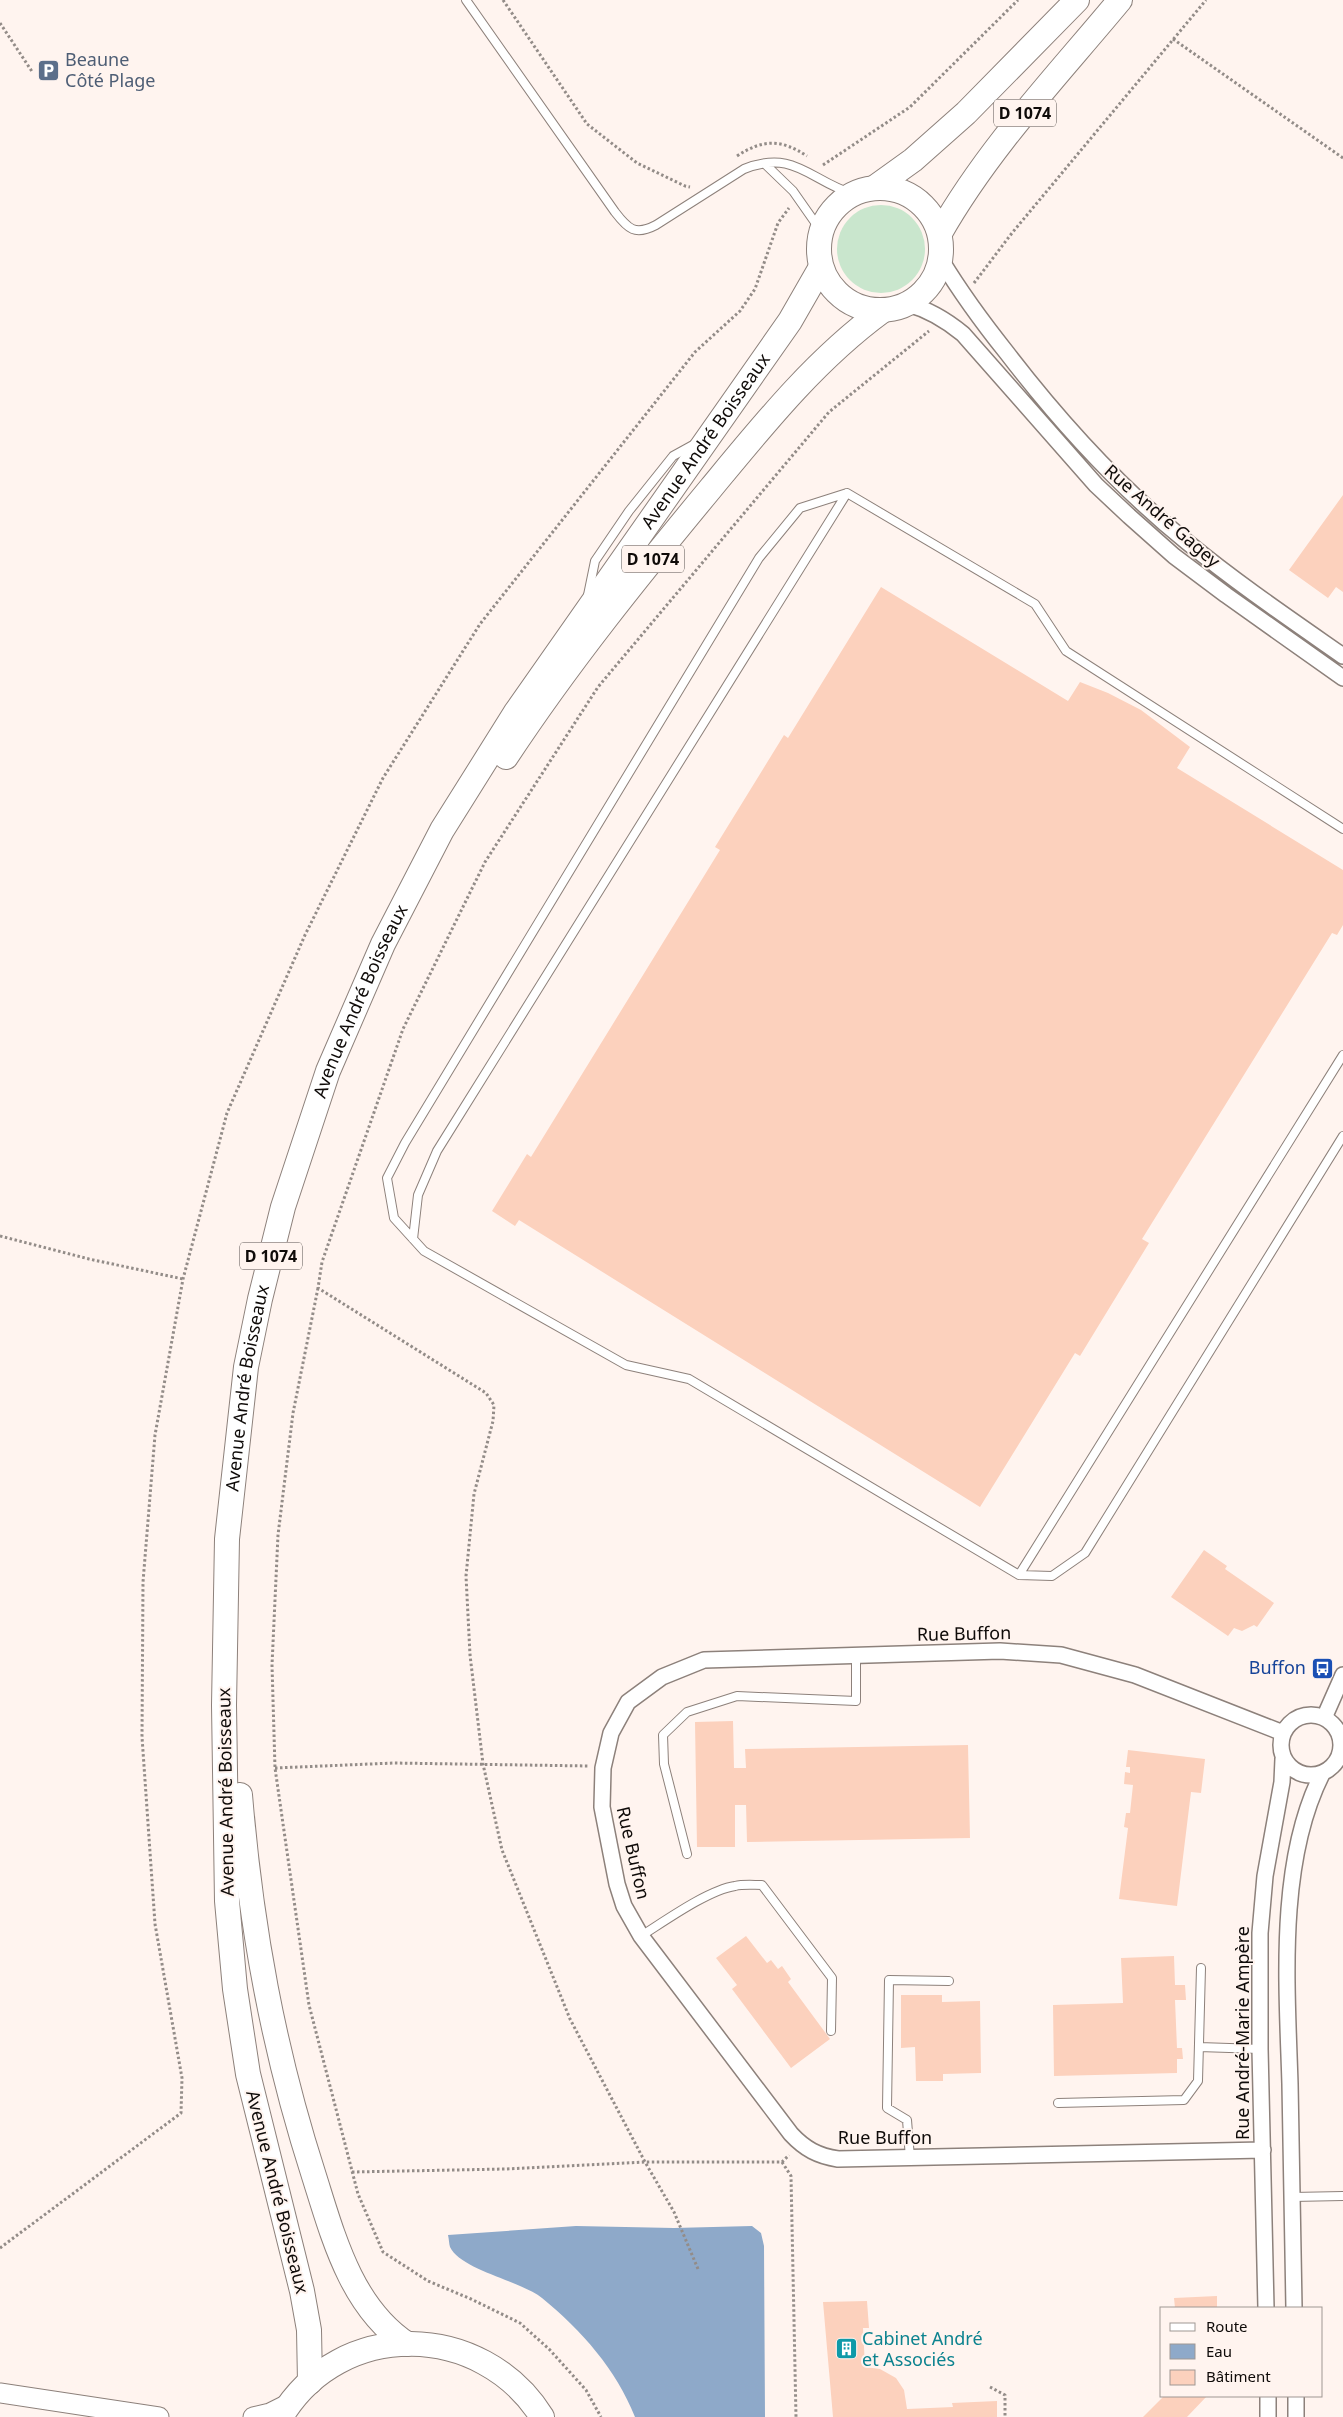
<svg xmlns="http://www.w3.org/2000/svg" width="1343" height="2417" font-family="'Noto Sans',sans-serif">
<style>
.green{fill:#c9e6cd}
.water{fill:#8ea9c9}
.building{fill:#fcd1bd}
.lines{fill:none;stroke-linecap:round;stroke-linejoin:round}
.service-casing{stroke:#8d817b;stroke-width:10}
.minor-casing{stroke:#8d817b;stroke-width:18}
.tertiary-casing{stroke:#8d817b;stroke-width:21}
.primary-casing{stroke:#8d817b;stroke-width:26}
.path{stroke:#938c88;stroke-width:3;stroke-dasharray:2.5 2.5;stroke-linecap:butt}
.service{stroke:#fff;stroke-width:8}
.minor{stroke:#fff;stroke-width:15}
.tertiary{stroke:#fff;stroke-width:19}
.primary{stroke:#fff;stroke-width:24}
.labels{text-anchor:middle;stroke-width:4;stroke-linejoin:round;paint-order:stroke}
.shield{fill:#fff4ef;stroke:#57514e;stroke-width:1}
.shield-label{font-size:16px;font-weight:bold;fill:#0f0b09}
.service-label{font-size:18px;fill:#4e5e75;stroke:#fff4ef;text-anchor:start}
.street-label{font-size:18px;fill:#0f0b09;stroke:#fff4ef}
.transit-label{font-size:18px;fill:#164399;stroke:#fff4ef;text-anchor:end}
.culture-label{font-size:18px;fill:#0d838f;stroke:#fff4ef;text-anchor:start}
</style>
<rect width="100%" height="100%" fill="#fff4ef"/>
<path class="green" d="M837 249a44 44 0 1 1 88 0a44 44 0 1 1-88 0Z"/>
<path class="water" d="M576,2226L674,2228L752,2226L761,2233L764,2246L765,2417H635C616,2369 582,2331 542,2298C521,2281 461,2270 450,2247C449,2244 449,2239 448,2235Z"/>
<path class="building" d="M1343,495V592L1336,587L1328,598L1289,570Z
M881,587L1068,701L1080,682L1108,693L1141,710L1190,747L1177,768L1343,870V925L1337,935L1332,933L1142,1239L1149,1243L1080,1356L1075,1353L980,1507L519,1220L515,1226L492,1211L527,1154L531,1157L720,850L715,847L784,735L788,738Z
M1204,1550L1227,1566L1225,1569L1274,1603L1257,1627L1254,1625L1242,1631L1234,1628L1228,1636L1171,1597Z
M733,1721L734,1768H746L745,1749L968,1745L970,1838L747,1842L746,1805H735V1847H697L695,1722Z
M1128,1750L1205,1759L1201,1793L1191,1792L1177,1906L1119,1899L1128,1828L1124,1827L1126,1813H1130L1133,1785L1124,1784L1125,1772L1130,1773V1767H1126Z
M746,1936L767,1963L771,1960L778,1969L782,1966L791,1979L788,1982L830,2039L791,2068L732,1989L737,1985L716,1958Z
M1174,1956L1175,1985H1185L1186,2000H1175L1177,2048H1182L1183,2059H1177V2073L1054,2076L1053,2005L1123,2003L1121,1958Z
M901,1995H942V2002L980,2001L981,2073L943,2074V2081H916L915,2047L901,2048Z
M1217,2296V2308H1175L1174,2298Z
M867,2301L869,2328H863L865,2367L880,2369L896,2378L904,2390L907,2409L953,2407L952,2403L997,2401V2417H833L823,2302Z
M1207,2396L1187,2417H1143L1164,2396Z"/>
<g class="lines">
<defs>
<path id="service" d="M466,0L615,212C628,229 635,236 656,225L744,169C794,149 809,180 853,194
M765,164L793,191L821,231
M588,595L595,561L629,511L673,456L693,445
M1343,829L1066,651L1035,604L847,493L800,508L759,558L405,1143L387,1178L394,1218L424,1251L626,1365L689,1379L1019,1575L1052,1576L1085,1553L1343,1136
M413,1239L418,1195L437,1151L847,493
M1019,1575L1343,1055
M687,1854L664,1764L663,1735L687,1712L737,1696L856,1701V1656
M641,1936C665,1921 708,1890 735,1886C743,1884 753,1885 762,1885L832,1978L831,2031
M1199,2047L1260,2049
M1058,2103L1184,2100L1198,2081L1201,1968
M910,2158L907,2120L887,2108L889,1980L949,1981
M1292,2197L1343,2196"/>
<path id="minor" d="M941,260C961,293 983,323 1007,353C1060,422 1119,487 1187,542C1237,583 1290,619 1343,656
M908,304C930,310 946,320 963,334L1096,485L1129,516L1174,556L1226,595L1343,678
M1281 1745a30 30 0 1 1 60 0a30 30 0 1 1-60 0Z
M1324,1718L1343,1675
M1263,2150L838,2159C818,2156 805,2149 791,2134L641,1936L624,1906L617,1884L602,1807L603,1768L611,1733L628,1702L662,1677L704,1660L1000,1651L1061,1655L1135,1675L1283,1733
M1266,2308L1260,2049V1933L1265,1876L1282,1782L1283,1759
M1294,2308C1293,2234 1292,2159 1290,2084C1287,1986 1277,1863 1322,1774
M1268,2396V2417
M1296,2396V2417"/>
<path id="tertiary" d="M0,2393L159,2417
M253,2417L270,2413L292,2402"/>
<g id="primary">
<circle cx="880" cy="249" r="61"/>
<path d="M874,188L913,160L966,113L1077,0"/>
<path d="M940,233C989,147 1057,76 1120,0"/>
<path d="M506,757C568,663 639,575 711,488C763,425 815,360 882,311"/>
<path d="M240,1795C251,1927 273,2049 314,2176C333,2236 351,2307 407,2344"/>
<path id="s1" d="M310,2382L309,2330L302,2291L248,2074L235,1989L227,1901L224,1705L227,1539L246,1367L260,1299L283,1207L328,1071L383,944L442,830L516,712L790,321L821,267"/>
<path d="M281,2417C340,2318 482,2321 542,2417"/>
</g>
</defs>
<use href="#service" class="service-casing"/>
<use href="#minor" class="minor-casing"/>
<use href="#tertiary" class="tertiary-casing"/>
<use href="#primary" class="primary-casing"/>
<path class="path" d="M503,0L587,124L637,163L685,186L690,187
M0,23L33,73
M1173,39L1343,158
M737,156C763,139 781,139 807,156
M823,165L910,107L1018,0
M974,283L1012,233L1206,0
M0,1236L89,1259L183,1279
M318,1288L293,1413L278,1535L272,1665L275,1768L309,2005L358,2194L383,2252L428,2281L471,2299L520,2323L549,2349L586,2390L601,2417
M275,1768L394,1763L588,1766
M782,2162L791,2176L796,2417
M352,2172L505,2169L645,2162H782L789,2155
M0,2248L181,2113L182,2078L155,1924L142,1737L143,1582L155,1435L183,1279L227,1113L305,935L383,778L480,624L695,352L740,311L755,289L778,223L789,208
M698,2269L674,2212L645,2162L570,2019L502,1850L483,1764L470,1655L466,1576L474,1494L493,1421L494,1405L486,1393L318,1288L322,1262L403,1029L485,862L598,687L829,412L929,331
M990,2387L1005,2395V2417"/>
<use href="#service" class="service"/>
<use href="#minor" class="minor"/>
<use href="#tertiary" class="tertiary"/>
<use href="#primary" class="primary"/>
</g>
<defs>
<symbol id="parking-square" viewBox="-11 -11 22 22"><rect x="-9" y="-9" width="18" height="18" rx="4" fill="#5c6f8a" stroke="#fff4ef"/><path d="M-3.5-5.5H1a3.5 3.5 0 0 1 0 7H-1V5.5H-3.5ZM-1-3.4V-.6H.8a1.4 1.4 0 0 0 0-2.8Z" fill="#fff"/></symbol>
<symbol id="bus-square" viewBox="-11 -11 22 22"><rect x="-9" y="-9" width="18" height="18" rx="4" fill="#1a4fb4" stroke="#fff4ef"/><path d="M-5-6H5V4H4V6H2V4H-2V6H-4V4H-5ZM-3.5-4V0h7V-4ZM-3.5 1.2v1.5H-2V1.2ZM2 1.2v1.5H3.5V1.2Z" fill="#fff"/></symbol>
<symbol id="building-square" viewBox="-11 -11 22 22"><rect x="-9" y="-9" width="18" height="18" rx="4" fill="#0f9aa8" stroke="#fff4ef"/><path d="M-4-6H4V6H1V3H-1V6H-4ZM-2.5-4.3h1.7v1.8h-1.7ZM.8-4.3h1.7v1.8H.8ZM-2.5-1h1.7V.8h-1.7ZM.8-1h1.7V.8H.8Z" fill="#fff"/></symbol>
</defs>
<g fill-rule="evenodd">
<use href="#parking-square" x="36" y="58" width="25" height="25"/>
<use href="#bus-square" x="1310" y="1656" width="25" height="25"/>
<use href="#building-square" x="834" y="2336" width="25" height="25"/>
</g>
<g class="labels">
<g class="shield">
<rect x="994" y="99.5" width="62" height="27" rx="4"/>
<rect x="622" y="545.5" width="62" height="27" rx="4"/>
<rect x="240" y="1242.5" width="62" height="27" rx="4"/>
</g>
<g class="shield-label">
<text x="1025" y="119">D 1074</text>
<text x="653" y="565">D 1074</text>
<text x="271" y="1262">D 1074</text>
</g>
<g class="service-label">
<text x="65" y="66">Beaune<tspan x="65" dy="21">Côté Plage</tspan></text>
</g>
<g class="street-label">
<text dy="6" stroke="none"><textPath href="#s1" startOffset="2069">Avenue André Boisseaux</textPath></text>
<text transform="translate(1162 516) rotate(41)" y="6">Rue André Gagey</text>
<text dy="6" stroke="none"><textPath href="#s1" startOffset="1409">Avenue André Boisseaux</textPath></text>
<text dy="6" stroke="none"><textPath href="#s1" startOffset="1004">Avenue André Boisseaux</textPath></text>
<text transform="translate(964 1634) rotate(-1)" y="6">Rue Buffon</text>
<text transform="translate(226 1792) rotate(-91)" y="6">Avenue André Boisseaux</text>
<text transform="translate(633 1853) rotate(77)" y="6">Rue Buffon</text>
<text transform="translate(1243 2033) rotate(-90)" y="6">Rue André-Marie Ampère</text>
<text x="885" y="2144">Rue Buffon</text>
<text transform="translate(277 2192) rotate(76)" y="6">Avenue André Boisseaux</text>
</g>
<g class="transit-label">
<text x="1306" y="1674">Buffon</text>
</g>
<g class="culture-label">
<text x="862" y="2345">Cabinet André<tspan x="862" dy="21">et Associés</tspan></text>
</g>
</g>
<rect x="1160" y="2307" width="162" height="90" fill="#fff4ef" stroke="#9f9793"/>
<rect x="1170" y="2323" width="25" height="8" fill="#ffffff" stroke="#9f9793"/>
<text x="1206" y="2332" font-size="15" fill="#0f0b09">Route</text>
<rect x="1170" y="2344" width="25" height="15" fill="#8ea9c9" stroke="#9f9793"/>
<text x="1206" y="2357" font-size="15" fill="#0f0b09">Eau</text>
<rect x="1170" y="2370" width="25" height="15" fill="#fcd1bd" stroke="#9f9793"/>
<text x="1206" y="2382" font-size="15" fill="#0f0b09">Bâtiment</text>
</svg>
